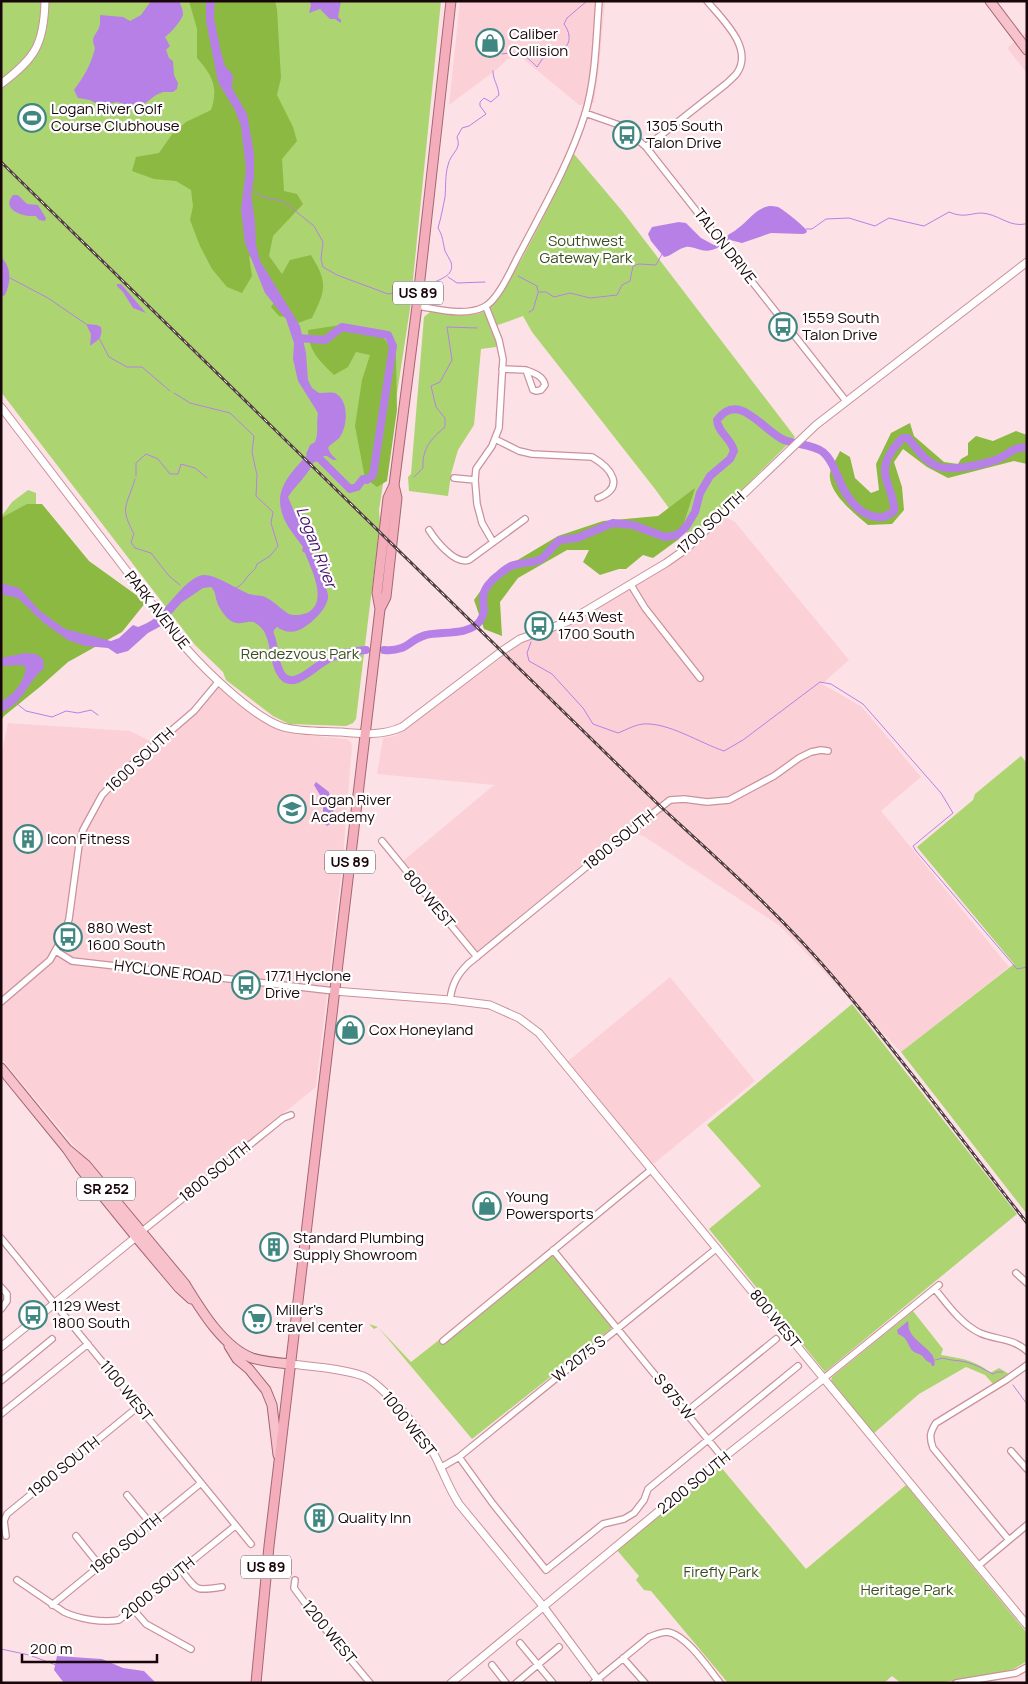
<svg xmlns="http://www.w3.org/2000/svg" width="1028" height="1684" font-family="Manrope,sans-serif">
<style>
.built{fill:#fcd0d7}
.green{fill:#acd571}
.forest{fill:#8cb941}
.water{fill:#b780e7}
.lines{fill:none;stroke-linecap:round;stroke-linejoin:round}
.stream{stroke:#b780e7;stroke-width:1}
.river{stroke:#b780e7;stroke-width:8}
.minor-casing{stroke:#cb919b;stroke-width:8}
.tertiary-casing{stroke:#cb919b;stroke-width:9}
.primary-casing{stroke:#a56672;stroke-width:11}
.trunk-casing{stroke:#a56672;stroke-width:11}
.minor{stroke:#fff;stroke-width:5.5}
.tertiary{stroke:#fff;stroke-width:7}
.primary{stroke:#f7c2cc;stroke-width:9}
.trunk{stroke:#f4aebb;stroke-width:9}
.rail-casing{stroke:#523d41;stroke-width:3}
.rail{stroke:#fff;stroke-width:1;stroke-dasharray:4;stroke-linecap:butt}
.labels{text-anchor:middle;stroke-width:4.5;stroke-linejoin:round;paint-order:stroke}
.shield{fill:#fff;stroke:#5e5154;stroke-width:1}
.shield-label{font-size:14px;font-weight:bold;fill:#19060a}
.poi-label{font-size:15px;fill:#19060a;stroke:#fff;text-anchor:start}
.park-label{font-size:15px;fill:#3b4d1e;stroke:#fff}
.street-label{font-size:15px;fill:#19060a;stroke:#fff}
.water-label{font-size:16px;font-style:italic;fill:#49106d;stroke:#fff}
</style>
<rect width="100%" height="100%" fill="#fce2e6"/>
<path class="built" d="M460,1H605L599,68L594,103L579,105L521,57L508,59L496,70L449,105Z
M1027,32V73L1007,48Z
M726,517L735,522L849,660L822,684L861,706L921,777L881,811L1009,967L901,1052L780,926L645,837L626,829L477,951L403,861L494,785L377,774L383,738L395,736L523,642L559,630L684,556Z
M219,686L273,727L286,733L346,739L351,742L352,746L342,868L316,1087L142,1227L1,1058V756L8,723L130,731L160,746Z
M670,977L755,1081L652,1165L567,1062Z"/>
<path class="green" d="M1,1H441L410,309L379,510L380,523L356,719L353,723L346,726L289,724L273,716L226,680L223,672L195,645L1,392Z
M574,154L623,212L795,437L692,540L655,489L532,332L523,316L498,325L496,347L481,349L474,425L458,450L451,474L448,496L409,491L408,477L411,474L424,317L430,312C446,313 468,319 483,312C507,300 559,184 574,154Z
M28,490L36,493V512L1,554V517L12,502Z
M1021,756L1027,763V1214L901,1052L1014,964L917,847L973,800L975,794Z
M852,1004L1017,1214L825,1372L709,1229L761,1186L707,1125Z
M553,1250L612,1328L472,1439L378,1327L374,1329L369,1324L378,1327L411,1362Z
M913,1311L943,1349L941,1355C958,1358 977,1360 990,1373L999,1368L1009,1374L993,1384L985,1375L966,1367L919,1394L873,1434L831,1381L832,1377Z
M720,1466L806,1569L906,1485L1027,1633V1661L1014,1669L986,1676L937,1683H901L892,1676L884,1683H728L651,1591L644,1590L636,1580L639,1576L616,1549Z"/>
<path class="forest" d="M189,1H275L277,9L281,78L277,95L293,127L297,141L282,159L284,191L297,194L303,204L273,236L269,256L282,274L290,260L311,255C328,283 326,289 312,318L298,323L291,318L279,316L271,307L278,295L263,267L249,256L252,276L242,293L227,287L212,269L200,246L190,220L193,206L191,190L176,181L154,179L132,171L136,157L159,153L173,133L186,122L211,110C219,87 212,75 197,58V29Z
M347,324L379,331L396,356L397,410L387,481L377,487L365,478L355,426L362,380L370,355L356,352L348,367L334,375C319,360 309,352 308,330Z
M910,423L914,436L944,462L958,464L961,459L968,455V443L976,436L993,441L1016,431L1027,435V464L1014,461L948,478L927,467L903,449L894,462L902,487L904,510L892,524L868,525C855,514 827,492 830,473C831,466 837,458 840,451L850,457L855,478L871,493L879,490L876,464L891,433Z
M695,488L679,539L653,558L643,555L626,569H619L600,575L583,562L589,550H567L518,578L500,602L502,636L484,629L474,600L491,576L558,536L603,521L658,516Z
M27,504H42L89,561L146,602L122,632L68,662L41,686L4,716L1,721V518Z"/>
<path class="water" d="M151,1H179C181,5 183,10 183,14C183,19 170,34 165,37L170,46L166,50L169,58L173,61L174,75L178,83L177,89L173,92H163L156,95L139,108L117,102L101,106L90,100L78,98L74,90C84,76 91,65 95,48C89,34 99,35 100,23C100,21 100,18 100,15L123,17L130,21L141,15Z
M206,1H215L214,18L221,52L225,66L233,75L232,88L247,114L254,154V178L251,194L255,222L256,245L260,261L300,326L306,353L308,380L312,388L319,393C324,393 330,392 335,393C349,400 348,425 340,437C337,441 331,443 328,448L331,454L337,460H333L327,456H324L319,461L314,462C308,475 296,485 288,497C299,524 312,549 321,576C323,582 327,589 328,595C329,606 315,620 306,626C297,633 286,634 277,627L274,630L273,635L268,636C265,632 261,627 257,624C249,618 241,627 231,621C225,617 219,608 217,602C215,596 216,592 211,587L203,588L181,603L161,626L148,633L128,651L117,654L108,648L85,646L68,640L44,623L18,598L1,594V583L19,588L40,611L65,629L111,641L119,638L133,625L138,627C143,625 150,622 155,618C167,608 187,577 203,575C215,574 237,589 249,594C255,596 262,595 267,598C275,602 283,611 289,614C294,616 302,615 307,613C329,602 311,569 305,553L302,551L303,547C296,537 285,525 282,513C274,488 292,472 307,455L306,454L310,445L315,442C319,432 316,424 318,413L298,381L293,359L294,343L286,319L265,293L245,243L241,210L246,169L241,126L235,110L218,82L206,21Z
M312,1H341L338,17L341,20V23L335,19H330L320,9L309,13L311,5L310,2Z
M13,195H18L27,204L38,205L46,218L45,221L39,220L36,216C24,217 0,210 13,195Z
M769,206C772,206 775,206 778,207C783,209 804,226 807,231L806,233L803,234L771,233L742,243L730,240C721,246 712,253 701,250C696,249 691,246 686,247C677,249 672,256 664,257L651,241L648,234L652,227L679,222L686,223L701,238L714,245C720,244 722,239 727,236C730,233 734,232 737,229C749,221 754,209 769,206Z
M1,257C12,268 11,282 5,295L1,297Z
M117,284H121L146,313L133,308L123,292L117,286Z
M86,324L97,325L101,327C103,338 98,340 90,346L91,334Z
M25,653L36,654L43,659L44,668C25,685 26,700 1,713V701C14,695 23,683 26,669L23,665L1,666V658Z
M316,782L329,792C331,806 336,807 332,823L327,826L323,823V800L314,785Z
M908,1321C909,1324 908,1326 909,1329C913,1343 939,1351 934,1366H932L931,1363C925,1361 925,1358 921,1355C919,1354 916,1353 914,1352C906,1345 910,1339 898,1334L897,1330Z
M57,1656L102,1659L123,1668L144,1671L156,1683H64L54,1670Z"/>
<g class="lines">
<path class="stream" d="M502,54C521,51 524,54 537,67L543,58C553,57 571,49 569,36C569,32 566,27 564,24L567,18L587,1
M252,190L262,197L283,201L314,226L323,242L321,259L323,267L337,275L388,294L402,292
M806,229H812L826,219L849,218L875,226L889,218L924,226L949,212C967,220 974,210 988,214C1001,217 1011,227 1025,224
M518,276L537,286L538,292H546L554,297L570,293L590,298L617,295L622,285L630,281L633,266L639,264L656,265L662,254
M448,277L457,283L485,282
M10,278L48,298L86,324
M432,283C441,279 455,275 451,262C449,258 447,255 445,251C443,243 443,236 438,228C441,218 443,207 445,197C446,186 445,175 448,165C451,152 462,150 457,137L462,128L469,126L486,114L480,106V102L484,98L491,102L499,95C498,85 493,80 493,71
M529,312L533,310L538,293
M99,338L109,357L127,367H142L170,391
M174,393L190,403L230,413L254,436L252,452L257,475L256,496L273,512L271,523L278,546L270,556L257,564C255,571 253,570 249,575C243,581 245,583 236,588
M136,476V463L146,454L158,459L170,474H178L181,464L195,468L207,478
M414,477L423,468C422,448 431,439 445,427V418L436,407L431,386L440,382L452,360L447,327L477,328
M135,479C127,507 119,506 134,534L131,542L135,548L151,553L169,576L180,585
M531,642L527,653L529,661L552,674L583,708L593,724L618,733C626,730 634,725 643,724C668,722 700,743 724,751L743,740L820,682L831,684L863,704L941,793L953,813L913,846L916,851L1017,969L1027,967
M16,703L26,711L52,717L66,711L78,713L91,710L98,715
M935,1360L943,1358C951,1361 958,1360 966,1362C976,1365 984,1369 993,1374L997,1372H1003
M1013,1385L1027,1404
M1,1649L29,1655L56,1665"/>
<path class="river" d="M297,338L325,340L342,327L388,335L393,346L373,475L367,480L363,479L357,487L350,489L319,458L313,456
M266,627C276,641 272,657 280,672C290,692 311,670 322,663C326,660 331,657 336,656C346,651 356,651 366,650
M384,650C408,652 409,639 426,635C441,631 469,636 480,621C491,606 472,597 496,577C500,574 506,568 511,566C521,562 532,564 541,559C548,554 553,545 560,540L577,538L613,523L633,525L665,537L677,535L686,527L695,512L700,493L710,476L730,459L734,451C731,438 718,433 717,420C739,390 763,431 784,440C794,444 815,445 823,452C831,459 833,466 837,475C843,490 853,509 869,515C880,519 885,518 894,511C895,497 886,486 885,472C884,460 894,446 903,438H908C917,449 926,463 940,467C952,471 986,464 998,459C1012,453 1010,448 1027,447"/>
<defs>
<path id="minor" d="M585,113L622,126L646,147L846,401
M646,147L726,84C729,81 734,77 737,73C754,48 722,19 707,1
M417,306C438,309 464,317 484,307C499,300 513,265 521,251C544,207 570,162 585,114C596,78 596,38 599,1
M486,307L499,340L503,359L499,428L492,446L476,469L475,480L477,504L482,523L493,542
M502,369L526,370L533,390L536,391L541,390L545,385C543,376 534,373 526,370
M495,439L519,451L532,454L592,457C611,468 626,487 598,498
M454,478L475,480
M429,530C436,541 455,565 469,560L525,519
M631,585L645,608L700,678
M382,841L477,957
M56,951L72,961L334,991
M450,1000C452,984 457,975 468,964L624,836L670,800L684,799L707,802L729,800L774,776L799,758L811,752L821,750L828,751
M1,1002L50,960L64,935L69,919L79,845L83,830L102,795L129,767L194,711L219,681
M141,1232L283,1118L291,1115
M1,1238L251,1544
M553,1250L723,1458
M1016,1273L1027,1283
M1,1287L7,1294V1301L1,1309
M935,1289C948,1305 961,1324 980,1333C996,1340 1013,1338 1027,1351
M443,1341L652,1169
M823,1379L939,1285
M1,1381L52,1339
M686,1412L776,1339
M1,1414L88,1344
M1011,1451L1027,1469
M459,1457L493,1504L546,1570L603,1524L624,1519L634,1513L644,1500L648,1489L798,1366
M440,1468L459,1457L717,1248
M127,1495L151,1524
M6,1536L4,1521L7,1514L139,1406
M76,1536L100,1566
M1009,1540L933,1448C929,1437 930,1432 936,1423L1006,1380L1027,1365
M978,1566L1027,1525
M181,1570C198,1591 194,1591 222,1587
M17,1580L64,1612C79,1619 102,1623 119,1620L235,1526
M295,1580L294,1588L316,1618L370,1683
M52,1605L201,1483
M133,1609L146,1624L191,1649
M520,1643L553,1683
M623,1658L645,1683
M492,1665L506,1683
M516,1683L559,1647
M593,1683L649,1637C655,1635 661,1632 667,1632C686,1634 709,1669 720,1683
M956,1683L1016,1673L1027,1667"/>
<path id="tertiary" d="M1,84C35,58 44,45 45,1
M1,407L185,647C206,671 254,718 283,727C301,732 322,731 341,732C361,734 382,736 402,727L502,651L520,639L567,622L666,563L686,549L816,425L1027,262
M334,991L450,1000L490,1005L519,1018L539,1033L1027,1625
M1,1347L136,1237
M291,1364C314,1367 341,1368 363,1376C384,1385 424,1435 435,1456C444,1473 448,1487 459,1504L543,1606L600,1683
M451,1683L723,1458L823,1379"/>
<path id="primary" d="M990,1L1027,50
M1,1068L67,1149L80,1168L136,1237L179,1288L191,1299
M67,1149L86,1165L185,1284C201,1310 223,1347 252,1358C265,1362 278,1363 291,1364
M229,1346L237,1359L249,1369L266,1390L272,1405L278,1455"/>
<path id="trunk" d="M380,609L386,597L397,498L394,485L417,306L451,1
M256,1683L269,1546L380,609L377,593L388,498L394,485"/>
</defs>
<use href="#minor" class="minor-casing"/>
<use href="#tertiary" class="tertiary-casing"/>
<use href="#primary" class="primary-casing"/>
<use href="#trunk" class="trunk-casing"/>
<use href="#minor" class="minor"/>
<use href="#tertiary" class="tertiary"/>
<use href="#primary" class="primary"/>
<use href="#trunk" class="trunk"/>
<defs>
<path id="rail" d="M1,162L661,807C721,862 783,917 835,979C902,1058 963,1142 1027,1223"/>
</defs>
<use href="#rail" class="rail-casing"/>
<use href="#rail" class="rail"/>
</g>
<defs>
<symbol id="shop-ring" viewBox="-11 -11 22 22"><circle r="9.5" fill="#fff" stroke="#418781" stroke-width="1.5"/><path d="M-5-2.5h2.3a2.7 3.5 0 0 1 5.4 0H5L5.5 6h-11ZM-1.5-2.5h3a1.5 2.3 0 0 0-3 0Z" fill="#418781"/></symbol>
<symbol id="stadium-ring" viewBox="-11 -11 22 22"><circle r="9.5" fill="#fff" stroke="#418781" stroke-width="1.5"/><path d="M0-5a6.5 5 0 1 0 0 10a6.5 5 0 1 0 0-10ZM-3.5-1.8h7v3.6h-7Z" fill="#418781"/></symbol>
<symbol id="bus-ring" viewBox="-11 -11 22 22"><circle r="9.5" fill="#fff" stroke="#418781" stroke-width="1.5"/><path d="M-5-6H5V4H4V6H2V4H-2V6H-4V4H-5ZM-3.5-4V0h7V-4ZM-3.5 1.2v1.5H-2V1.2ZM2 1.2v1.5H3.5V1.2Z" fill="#418781"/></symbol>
<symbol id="school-ring" viewBox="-11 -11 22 22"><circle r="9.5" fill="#fff" stroke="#418781" stroke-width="1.5"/><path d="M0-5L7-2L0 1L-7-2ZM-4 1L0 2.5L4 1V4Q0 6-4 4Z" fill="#418781"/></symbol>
<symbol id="building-ring" viewBox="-11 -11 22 22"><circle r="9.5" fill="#fff" stroke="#418781" stroke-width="1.5"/><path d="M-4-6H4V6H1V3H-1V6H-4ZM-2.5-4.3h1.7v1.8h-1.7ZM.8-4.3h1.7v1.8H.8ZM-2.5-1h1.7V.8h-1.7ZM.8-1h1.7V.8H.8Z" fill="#418781"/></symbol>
<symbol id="supermarket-ring" viewBox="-11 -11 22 22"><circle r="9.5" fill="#fff" stroke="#418781" stroke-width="1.5"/><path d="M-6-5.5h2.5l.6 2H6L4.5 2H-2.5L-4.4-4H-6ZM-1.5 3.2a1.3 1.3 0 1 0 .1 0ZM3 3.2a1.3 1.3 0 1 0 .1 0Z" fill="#418781"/></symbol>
</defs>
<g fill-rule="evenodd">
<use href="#shop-ring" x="474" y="27" width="32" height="32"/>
<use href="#stadium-ring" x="16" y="102" width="32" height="32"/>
<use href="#bus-ring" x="611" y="119" width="32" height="32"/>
<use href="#bus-ring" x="767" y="311" width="32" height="32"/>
<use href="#bus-ring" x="523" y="610" width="32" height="32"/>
<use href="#school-ring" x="276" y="793" width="32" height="32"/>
<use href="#building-ring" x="12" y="823" width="32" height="32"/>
<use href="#bus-ring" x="52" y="921" width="32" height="32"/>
<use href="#bus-ring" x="230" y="969" width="32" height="32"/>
<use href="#shop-ring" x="334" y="1014" width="32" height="32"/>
<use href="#shop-ring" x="471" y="1190" width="32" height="32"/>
<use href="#building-ring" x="258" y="1231" width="32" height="32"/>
<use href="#bus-ring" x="17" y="1299" width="32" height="32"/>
<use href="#supermarket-ring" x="241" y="1303" width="32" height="32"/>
<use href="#building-ring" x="303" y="1502" width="32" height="32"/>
</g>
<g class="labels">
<g class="shield">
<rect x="393" y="281.5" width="50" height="23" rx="4"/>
<rect x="325" y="850.5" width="50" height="23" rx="4"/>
<rect x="77" y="1177.5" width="58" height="23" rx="4"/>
<rect x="241" y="1555.5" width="50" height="23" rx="4"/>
</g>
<g class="shield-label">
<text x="418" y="298">US 89</text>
<text x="350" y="867">US 89</text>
<text x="106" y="1194">SR 252</text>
<text x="266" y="1572">US 89</text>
</g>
<g class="poi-label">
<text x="509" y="39">Caliber<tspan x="509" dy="17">Collision</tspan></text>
<text x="51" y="114">Logan River Golf<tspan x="51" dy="17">Course Clubhouse</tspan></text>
<text x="646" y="131">1305 South<tspan x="646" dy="17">Talon Drive</tspan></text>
<text x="802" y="323">1559 South<tspan x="802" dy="17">Talon Drive</tspan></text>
<text x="558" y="622">443 West<tspan x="558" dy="17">1700 South</tspan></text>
<text x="311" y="805">Logan River<tspan x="311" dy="17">Academy</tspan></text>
<text x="47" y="844">Icon Fitness</text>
<text x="87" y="933">880 West<tspan x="87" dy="17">1600 South</tspan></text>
<text x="265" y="981">1771 Hyclone<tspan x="265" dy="17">Drive</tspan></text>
<text x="369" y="1035">Cox Honeyland</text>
<text x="506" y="1202">Young<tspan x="506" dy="17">Powersports</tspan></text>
<text x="293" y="1243">Standard Plumbing<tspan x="293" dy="17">Supply Showroom</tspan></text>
<text x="52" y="1311">1129 West<tspan x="52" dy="17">1800 South</tspan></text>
<text x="276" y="1315">Miller's<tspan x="276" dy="17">travel center</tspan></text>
<text x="338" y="1523">Quality Inn</text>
</g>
<g class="park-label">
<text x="586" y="246">Southwest<tspan x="586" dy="17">Gateway Park</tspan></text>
<text x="300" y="659">Rendezvous Park</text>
<text x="721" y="1577">Firefly Park</text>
<text x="907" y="1595">Heritage Park</text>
</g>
<g class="street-label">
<text transform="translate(725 246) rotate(52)" y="5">TALON DRIVE</text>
<text transform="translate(711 523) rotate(-42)" y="5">1700 SOUTH</text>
<text transform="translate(157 610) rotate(52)" y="5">PARK AVENUE</text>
<text transform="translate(140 760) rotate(-43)" y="5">1600 SOUTH</text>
<text transform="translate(619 840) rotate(-39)" y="5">1800 SOUTH</text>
<text transform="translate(429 899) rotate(50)" y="5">800 WEST</text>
<text transform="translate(168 972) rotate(7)" y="5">HYCLONE ROAD</text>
<text transform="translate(215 1172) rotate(-39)" y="5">1800 SOUTH</text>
<text transform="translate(775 1319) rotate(51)" y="5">800 WEST</text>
<text transform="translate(579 1359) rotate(-39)" y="5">W 2075 S</text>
<text transform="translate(126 1391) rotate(51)" y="5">1100 WEST</text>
<text transform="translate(674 1397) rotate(51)" y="5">S 875 W</text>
<text transform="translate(409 1424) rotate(52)" y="5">1000 WEST</text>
<text transform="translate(64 1467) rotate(-39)" y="5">1900 SOUTH</text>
<text transform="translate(694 1483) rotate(-39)" y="5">2200 SOUTH</text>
<text transform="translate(126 1544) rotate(-39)" y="5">1960 SOUTH</text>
<text transform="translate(158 1588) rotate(-39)" y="5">2000 SOUTH</text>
<text transform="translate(329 1632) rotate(51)" y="5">1200 WEST</text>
</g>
<g class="water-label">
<text transform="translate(317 547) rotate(69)" y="6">Logan River</text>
</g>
</g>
<rect width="1028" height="1684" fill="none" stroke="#19060a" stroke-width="5"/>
<path d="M22 1654v8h135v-8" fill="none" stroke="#19060a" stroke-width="2.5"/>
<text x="30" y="1654" font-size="15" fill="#19060a" stroke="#ffffff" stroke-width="4" paint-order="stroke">200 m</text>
</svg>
